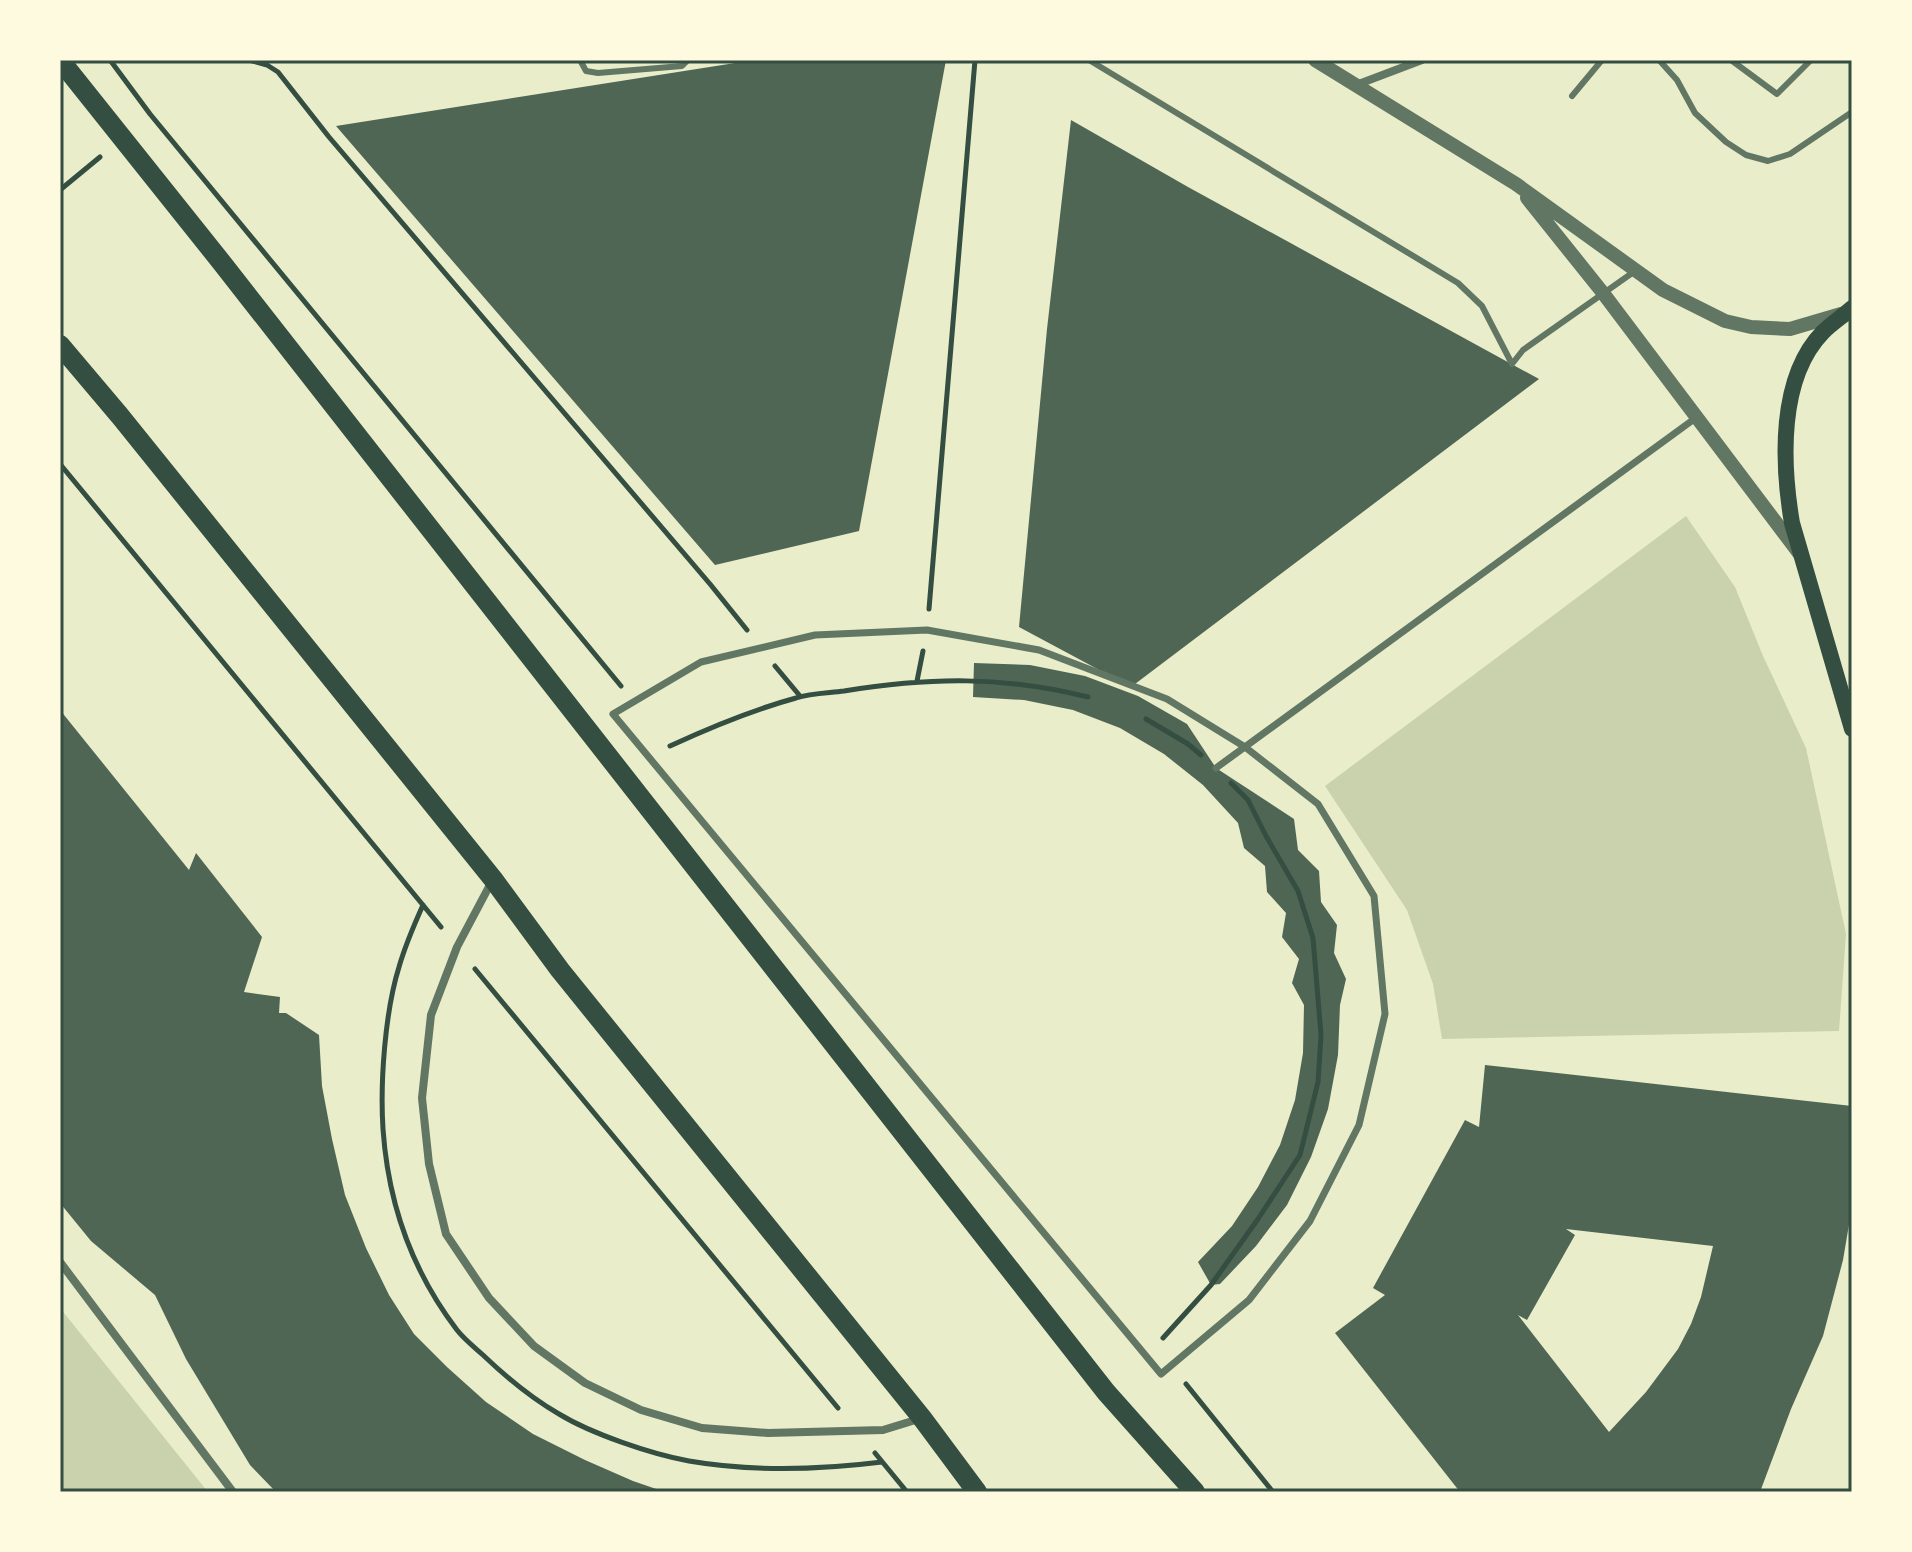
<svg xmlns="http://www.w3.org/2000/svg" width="1912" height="1552" font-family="'Roboto Condensed',sans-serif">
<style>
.green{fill:#cad2ad}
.building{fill:#4f6655;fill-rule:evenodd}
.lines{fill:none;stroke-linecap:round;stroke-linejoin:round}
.path{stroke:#344e41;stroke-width:5}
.service{stroke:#617663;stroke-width:6}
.pedestrian{stroke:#617663;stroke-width:7}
.minor{stroke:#617663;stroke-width:8}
.tertiary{stroke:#617663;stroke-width:14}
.secondary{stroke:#344e41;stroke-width:16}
.primary{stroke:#344e41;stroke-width:20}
.neatline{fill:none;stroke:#344e41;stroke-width:3}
</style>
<rect width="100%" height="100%" fill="#e9edc9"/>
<path class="green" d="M1686,516L1735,587L1763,656L1806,748L1846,934L1839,1031L1442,1039L1433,984L1407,910L1325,786Z
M60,1308L208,1492H60Z"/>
<path class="building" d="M754,60H946L859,531L715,565L336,126Z
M1071,120L1188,187L1539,379L1131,687L1019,627L1047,329Z
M974,663L1030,665L1085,676L1138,696L1187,724L1216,768L1294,819L1298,850L1319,871L1321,902L1337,925L1334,953L1346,979L1340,1005L1338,1055L1328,1109L1311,1157L1287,1205L1256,1246L1220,1284L1211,1285L1198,1262L1232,1226L1258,1187L1280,1145L1295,1100L1303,1053L1304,1005L1292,983L1299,959L1282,937L1286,913L1267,892L1265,866L1244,848L1238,823L1203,785L1164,754L1120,728L1073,710L1024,700L973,697Z
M60,710L189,870L196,853L262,937L244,992L280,997L279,1013H286L319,1035L322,1086L332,1139L345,1195L366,1248L389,1295L414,1334L447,1367L486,1402L533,1434L585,1460L633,1481L665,1492H276L250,1465L186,1359L155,1295L91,1241L60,1203Z
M1485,1065L1852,1106V1207L1843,1260L1823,1336L1791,1409L1760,1492H1460L1335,1333L1385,1295L1373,1288L1465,1120L1479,1127ZM1566,1229L1713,1246L1701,1297L1691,1324L1678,1349L1646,1392L1609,1432L1518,1315L1527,1320L1575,1235Z"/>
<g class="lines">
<path class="path" d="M110,60L150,114L621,686
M249,60L267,65L278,72L329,137L710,584L747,630
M60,190L100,157
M60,464L441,927
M929,609L975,60
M775,666L800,696
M917,681L923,651
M1146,719L1188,744L1201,755
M670,746C711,727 752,710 796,698C811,693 829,693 844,691C931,677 1002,676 1088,697
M423,905C414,925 405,946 399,967C385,1012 380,1082 383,1129C388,1202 412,1271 457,1330C464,1339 474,1347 483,1355C506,1377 531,1398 559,1414C592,1434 651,1454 689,1461C753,1472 818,1470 882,1462
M475,969L838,1408
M1163,1338L1211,1285L1258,1219L1300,1155L1318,1082L1321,1035L1313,938L1298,891L1266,836L1248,800L1231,783
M1186,1384L1273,1492
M875,1453L907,1492"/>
<path class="service" d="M580,60L586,71L598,73L682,66L688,60
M1089,60L1458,283L1482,306L1512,364L1523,350L1635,271
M1659,60L1677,80L1695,113L1726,142L1746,155L1768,161L1790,154L1852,112
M1731,60L1777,94L1811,60
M1572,96L1602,60"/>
<path class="pedestrian" d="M927,630L1039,650L1167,699L1245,747L1318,804L1374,896L1385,1014L1359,1125L1310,1221L1249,1300L1161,1374L613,714L701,662L815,635Z
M1216,768L1697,417"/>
<path class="minor" d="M1356,85L1422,60
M492,881L457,947L431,1015L422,1098L429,1164L446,1234L489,1298L534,1346L585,1383L641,1410L702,1428L768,1433L883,1430L922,1418
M60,1262L233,1492"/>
<path class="tertiary" d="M1315,60L1516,184L1663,290L1725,321L1751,327L1790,329L1841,314
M1527,198L1603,293L1799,553"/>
<path class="secondary" d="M1852,308C1843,316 1832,323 1823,332C1778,378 1782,464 1792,523L1852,729"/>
<path class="primary" d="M60,60L222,263L1106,1392L1195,1492
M60,345L120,416L493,879L560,970L922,1418L977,1492"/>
</g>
<rect width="1912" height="1552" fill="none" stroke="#fefae0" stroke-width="124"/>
<rect x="62" y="62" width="1788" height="1428" class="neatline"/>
</svg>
